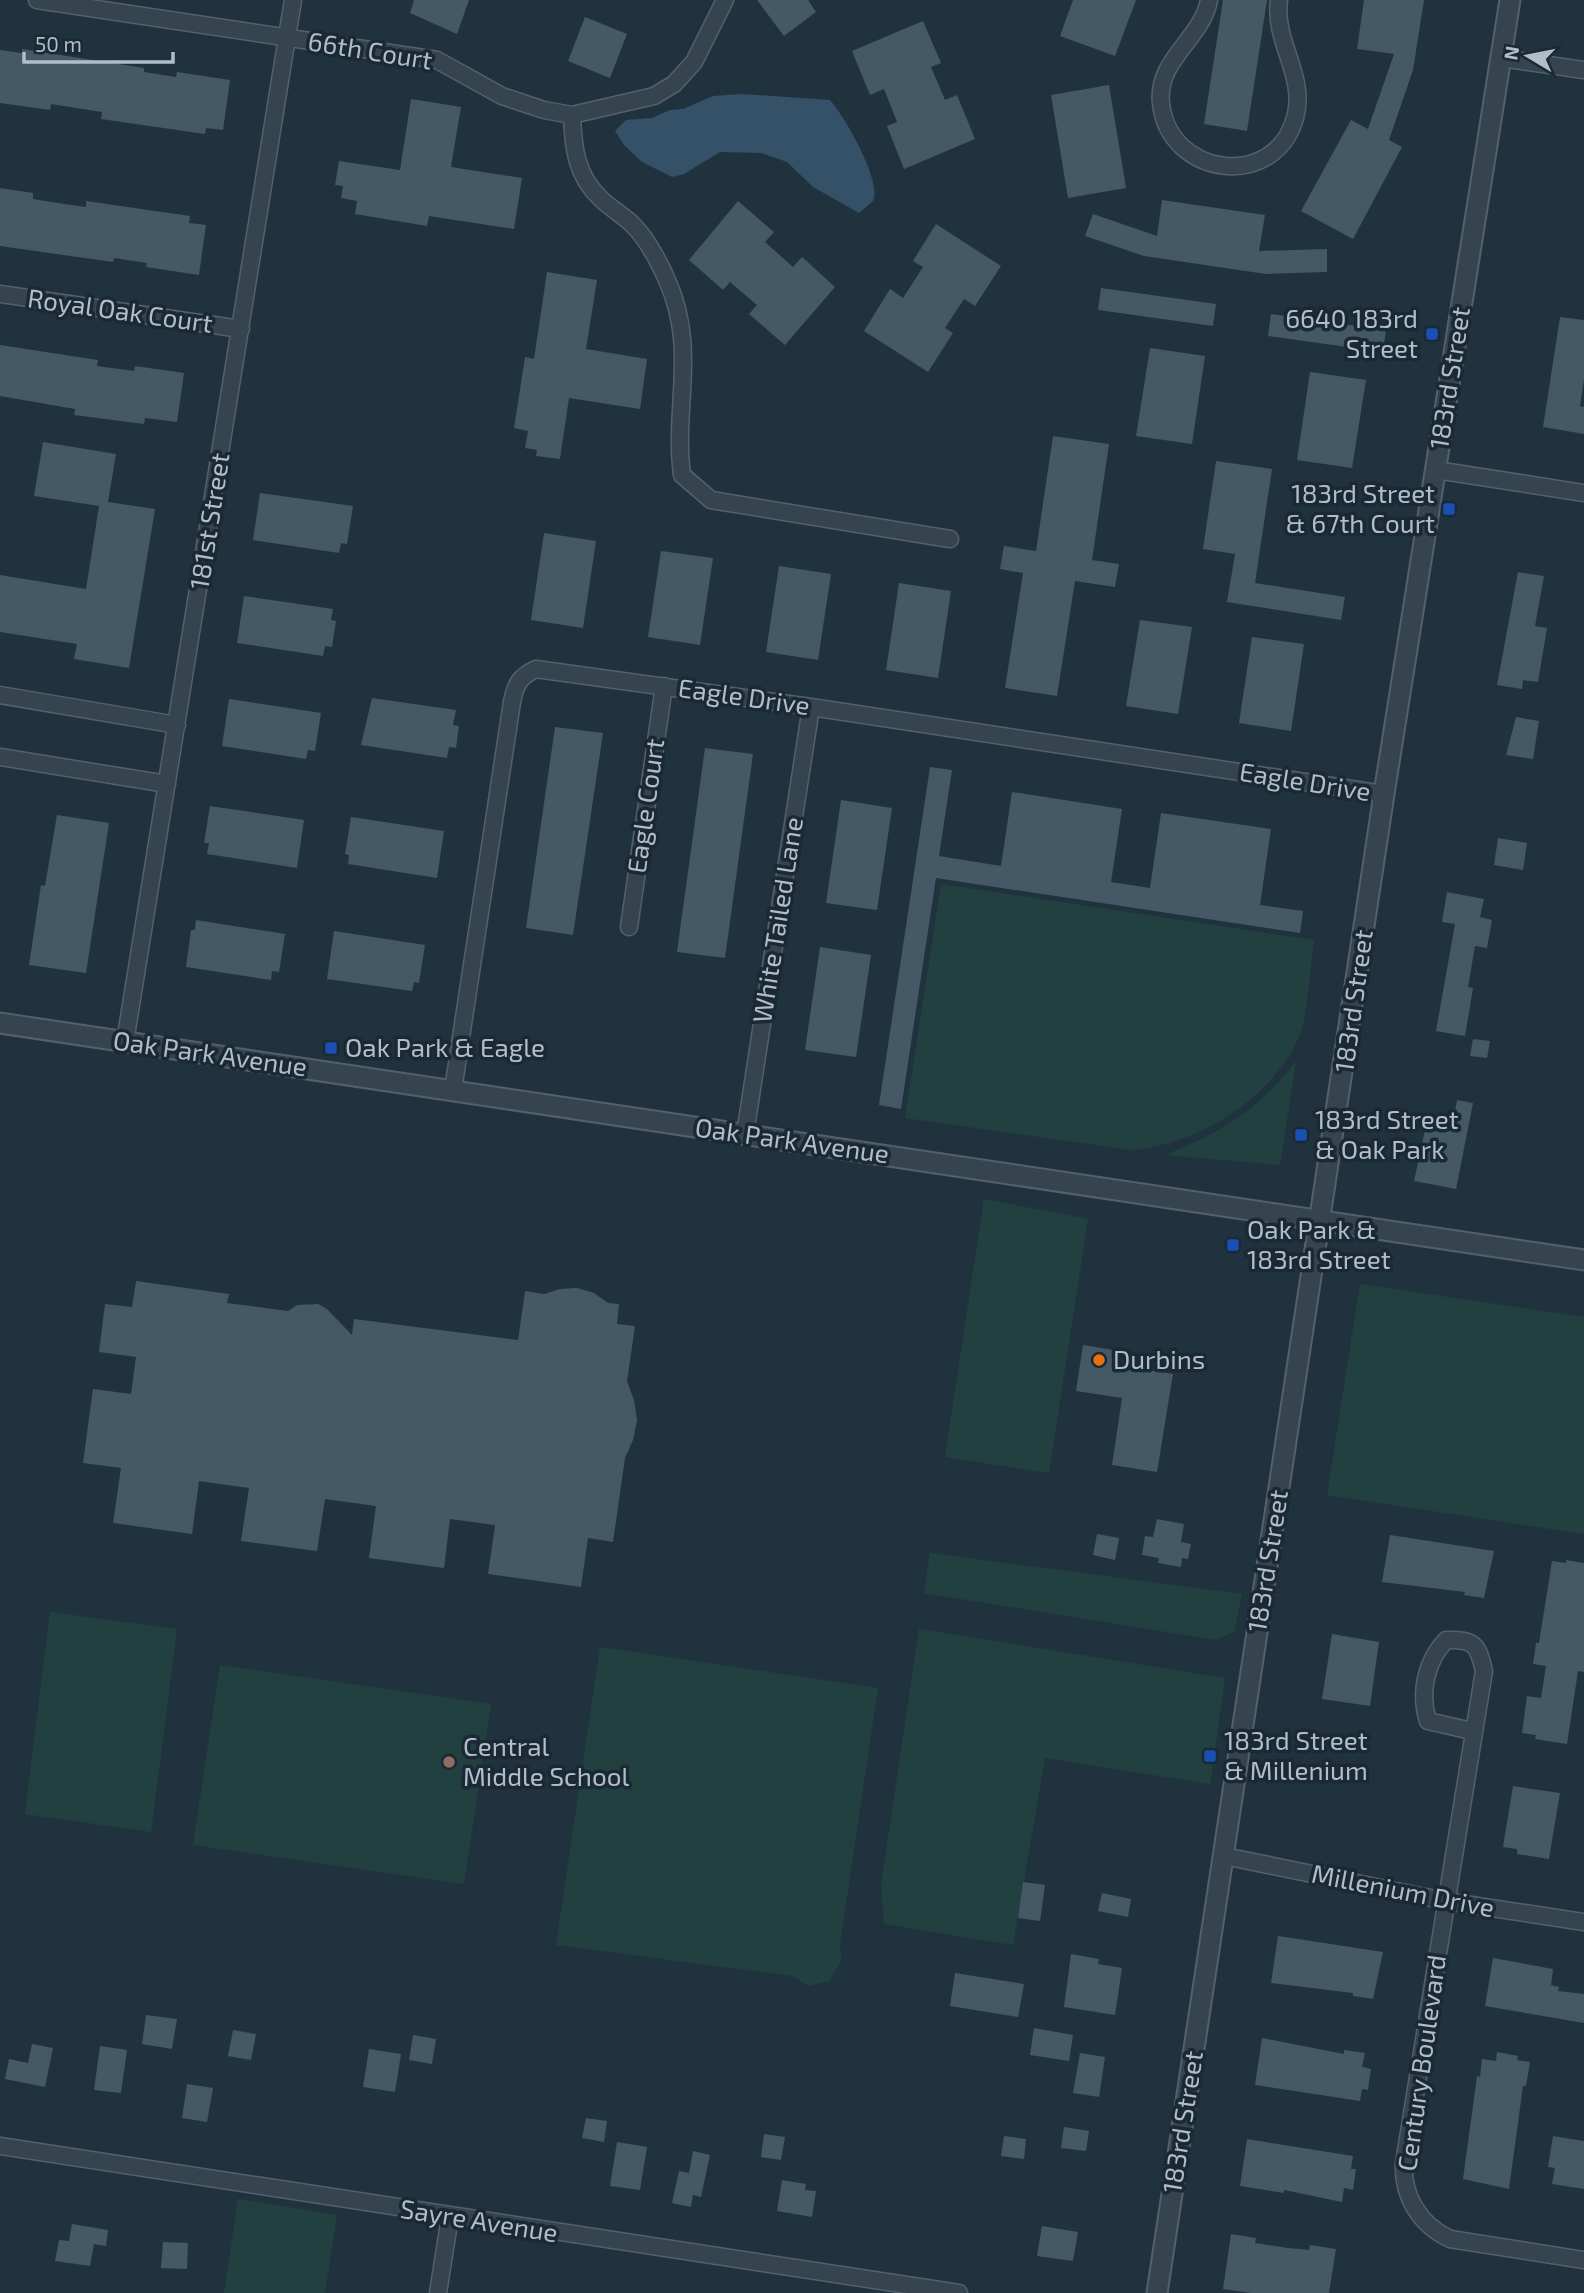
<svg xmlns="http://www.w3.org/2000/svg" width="1584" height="2293" font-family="'Exo 2',sans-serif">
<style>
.green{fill:#234040}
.water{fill:#345168}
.building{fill:#455866}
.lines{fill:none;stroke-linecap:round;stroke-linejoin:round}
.minor-casing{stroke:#54616d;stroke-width:19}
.tertiary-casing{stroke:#54616d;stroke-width:23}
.minor{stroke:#36444f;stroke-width:16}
.tertiary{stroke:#36444f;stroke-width:19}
.transit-dot{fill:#1a4fb4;stroke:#1b2934;stroke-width:2.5}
.food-dot{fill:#e8710a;stroke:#1b2934;stroke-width:2.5}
.education-dot{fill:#8d6e63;stroke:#1b2934;stroke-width:2.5}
.labels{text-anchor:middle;stroke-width:7;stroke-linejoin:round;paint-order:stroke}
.street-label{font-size:26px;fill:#b1beca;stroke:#1b2934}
.poi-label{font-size:26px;fill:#b1beca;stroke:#1b2934;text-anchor:start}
</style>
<rect width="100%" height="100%" fill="#21323f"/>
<path class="green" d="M941,884L1314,940C1310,966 1308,1015 1299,1037C1272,1099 1197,1145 1132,1150L905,1118Z
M1296,1061L1280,1165L1165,1155C1222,1132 1259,1110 1296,1061Z
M984,1199L1088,1219L1049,1473L945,1457Z
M1360,1284L1584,1317V1534L1327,1495Z
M930,1553L1242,1594L1234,1632L1216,1640L924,1593Z
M50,1612L177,1629L151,1832L25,1814Z
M919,1629L1225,1678L1210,1784L1045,1758L1013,1945L884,1924L881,1885Z
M600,1647L878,1688L840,1944L841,1961L829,1981L808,1986L793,1976L556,1945Z
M220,1665L491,1704L464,1884L193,1845Z
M238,2199L337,2215L325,2293H224Z"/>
<path class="water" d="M742,94L830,100C845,117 882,181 873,201L859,213L813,187L787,162L761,153L720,152L684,174L672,177L642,162L624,145L615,131L626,120L652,118L670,110L683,109L713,96Z"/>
<path class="building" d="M414,0H469L457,34L410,13Z
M757,0H808L816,12L784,36Z
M1073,0H1136L1115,56L1060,36Z
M1223,0H1267L1247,131L1204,124Z
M1364,0H1424L1413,70L1389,140L1402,147L1353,239L1301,211L1351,120L1368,129L1394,54L1357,49Z
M585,17L627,34L610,78L568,61Z
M923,21L941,63L931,67L945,100L957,95L975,139L904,169L887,126L897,122L884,89L870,95L852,51Z
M22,49L144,68V72L176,77L177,72L230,80L223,130L206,128L205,134L101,119L102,112L51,104L50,110L0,103V50L22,53Z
M1109,85L1126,188L1068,198L1051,95Z
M411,99L461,107L451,167L522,178L514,229L429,216L427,226L355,214L357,201L341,198L343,186L335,185L339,161L400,170Z
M0,188L33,193V199L64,204L86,207V201L190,216L189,223L206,225L199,275L146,267L147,263L114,258L113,262L0,246Z
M1162,200L1265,215L1259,251L1327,249V272L1266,274L1144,256L1085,236L1093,214L1157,236Z
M738,201L774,232L765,242L793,267L802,257L835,287L785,345L749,314L757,305L730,282L723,290L689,260Z
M936,224L1001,266L975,306L964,299L945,328L953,333L928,372L864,331L890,289L903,298L923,267L913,261Z
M547,272L597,280L586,349L647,359L640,409L569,398L560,459L536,456L537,450L525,448L528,431L514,428L525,357L534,359Z
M1101,288L1216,304L1213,326L1098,310Z
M1271,314L1386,330L1383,352L1268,336Z
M1560,317L1584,320V379L1580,406L1584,407V434L1543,427Z
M0,345L98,360L97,366L134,371L135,366L184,373L177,422L145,418L144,424L74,415L75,409L0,396Z
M1150,348L1205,356L1192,444L1136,436Z
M1310,372L1366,380L1352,468L1297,460Z
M1053,436L1109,444L1092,560L1119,564L1115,587L1075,581L1057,696L1005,688L1023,573L1000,569L1004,546L1036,551Z
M43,442L116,454L108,502L155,509L129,668L74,659L77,644L0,632V575L86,589L99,506L34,496Z
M1216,461L1272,469L1255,583L1345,597L1341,620L1227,602L1235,554L1203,549Z
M260,493L353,506L347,544L341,543L339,553L253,540Z
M544,533L596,541L583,628L531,620Z
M661,551L713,558L700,645L648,637Z
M779,566L831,574L818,660L766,652Z
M1518,572L1544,576L1535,626L1547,628L1538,682L1523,680L1522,689L1497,685Z
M899,583L951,591L938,678L886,670Z
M244,596L333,609L331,620L336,621L332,647L325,646L323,656L237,643Z
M1140,620L1192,627L1178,714L1126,706Z
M1252,637L1304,644L1291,731L1239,723Z
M372,698L456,710L453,725L459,726L456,748L449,747L447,758L361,745Z
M229,699L321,713L315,751L308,750L306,759L222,746Z
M1516,717L1539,721L1533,759L1506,755Z
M555,727L603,733L573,935L526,928Z
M705,748L753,754L725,958L677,952Z
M930,767L952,770L939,856L1001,866L1012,792L1122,809L1111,882L1150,888L1161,813L1271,829L1260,905L1303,911L1300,933L936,878L901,1109L879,1105Z
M841,800L892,808L877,910L826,903Z
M210,806L304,820L297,868L207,854L209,843H204Z
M57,815L109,823L86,973L29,965L41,885L45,886Z
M351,817L444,831L437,878L348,864L349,855L345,854Z
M1498,838L1527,843L1523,870L1494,865Z
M1447,892L1484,899L1480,917L1492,920L1487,948L1475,946L1468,987L1473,988L1465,1036L1436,1031L1455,924L1442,922Z
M196,920L285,934L279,972L272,971L271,980L186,967L191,930H195Z
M334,931L425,945L419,983L414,982L412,991L327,979Z
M820,947L871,955L856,1057L805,1050Z
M1473,1039L1490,1041L1487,1058L1470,1056Z
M1457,1100L1473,1103L1456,1189L1414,1181L1426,1125L1439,1127L1441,1113L1454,1116Z
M136,1281L229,1294L227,1303L288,1311L297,1305L318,1304L327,1309L352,1335L354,1319L518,1340L525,1291L544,1294L560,1289L577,1288L594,1293L608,1303L619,1304L617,1324L635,1326L627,1381L634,1400L637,1420L633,1440L625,1458L613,1542L588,1538L581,1587L488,1574L495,1525L450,1519L444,1568L369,1558L376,1506L325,1499L317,1551L241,1541L249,1488L199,1481L192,1534L113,1523L121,1468L83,1463L93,1389L131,1394L136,1357L99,1352L105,1304L132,1307Z
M1083,1345L1119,1351L1117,1365L1173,1374L1157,1472L1112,1465L1122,1398L1076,1391Z
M1157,1519L1184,1524L1181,1542L1191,1544L1188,1559L1182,1558L1181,1567L1158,1563L1159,1558L1142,1555L1145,1536L1153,1537Z
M1097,1534L1119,1538L1115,1560L1093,1555Z
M1390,1535L1494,1551L1484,1598L1464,1595L1465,1592L1382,1582Z
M1566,1560L1584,1563V1672L1578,1671L1567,1744L1535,1739L1536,1735L1522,1733L1527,1696L1541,1698L1546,1666L1533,1664L1536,1643H1539L1552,1561L1566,1563Z
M1332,1634L1379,1642L1370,1706L1322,1699Z
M1513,1786L1560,1793L1549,1859L1517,1854V1849L1503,1847Z
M1023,1882L1045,1885L1040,1921L1018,1918Z
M1102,1893L1131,1899L1128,1917L1098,1911Z
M1278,1936L1383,1952L1373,1999L1353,1996V1993L1271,1983Z
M1071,1954L1099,1959L1098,1964L1122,1968L1115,2015L1064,2007Z
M1493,1958L1553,1969L1551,1985L1559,1987L1558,1991L1584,1994V2023L1485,2006Z
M955,1973L1024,1984L1018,2017L950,2006Z
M146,2015L177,2019L172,2049L142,2044Z
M1034,2028L1073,2035L1069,2061L1030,2055Z
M233,2030L256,2034L251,2060L228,2056Z
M413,2035L436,2039L432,2064L409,2060Z
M1262,2038L1344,2054V2050L1365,2053L1362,2067L1371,2069L1368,2090L1362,2089L1360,2101L1255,2085Z
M32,2044L53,2048L45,2087L5,2079L9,2059L28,2063Z
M100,2046L127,2050L121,2093L94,2090Z
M369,2049L401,2054L395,2092L363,2087Z
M1497,2052L1518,2056L1517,2060L1530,2062L1526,2086H1523L1509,2189L1463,2179L1477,2076L1480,2077L1482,2059L1496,2061Z
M1080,2053L1105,2057L1099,2097L1073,2093Z
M187,2084L213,2088L207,2122L182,2118Z
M586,2118L607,2121L604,2142L582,2138Z
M1064,2127L1089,2131L1086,2151L1061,2148Z
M764,2134L785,2137L781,2160L761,2157Z
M1004,2136L1026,2139L1024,2159L1001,2156Z
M1553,2136L1584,2141V2189L1552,2184L1555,2168L1548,2167Z
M1247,2139L1353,2156L1351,2169H1356L1353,2190L1344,2188L1342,2202L1284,2190V2193L1240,2186Z
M617,2142L647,2147L640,2190L610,2186Z
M693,2151L710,2155L701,2197L693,2195L691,2207L672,2203L679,2171L689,2173Z
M782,2180L806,2184L805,2190L816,2191L812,2217L777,2211Z
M72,2224L108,2230L106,2246L94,2244L90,2266L55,2261L59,2240L69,2241Z
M1042,2226L1078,2232L1073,2261L1037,2256Z
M1231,2234L1256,2238L1255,2243L1288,2248L1309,2250L1310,2245L1336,2249L1329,2293H1251L1223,2289Z
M163,2242L188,2243L187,2269L161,2268Z"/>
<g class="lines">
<defs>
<path id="minor" d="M37,0L437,60L502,96L544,110L572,115L654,96L674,84L694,62L725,0
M1209,0C1202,39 1156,60 1161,103C1168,176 1274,192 1295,118C1307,76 1273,42 1279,0
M1501,58L1584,70
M572,115C573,147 576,175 600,198C610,208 623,215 633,225C647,239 659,262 667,280C698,349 673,407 682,475L711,500L950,539
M0,294L241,329
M1436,470L1584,493
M0,695L177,725
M0,757L167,784
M629,927L664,686
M125,1042L293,0
M453,1090L512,702C515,685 520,676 536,669L811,707L1384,794
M745,1134L811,707
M1472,1731L1428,1721C1419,1693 1426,1661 1446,1640C1475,1639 1478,1645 1484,1671L1404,2163C1402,2196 1420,2225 1450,2239L1584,2260
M1224,1856L1445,1901L1584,1922
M0,2146L959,2293
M438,2293L450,2217"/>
<path id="tertiary" d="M0,1023L1584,1260
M1157,2293L1384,794L1510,0"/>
</defs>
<use href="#minor" class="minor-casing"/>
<use href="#tertiary" class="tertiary-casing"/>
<use href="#minor" class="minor"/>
<use href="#tertiary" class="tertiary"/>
</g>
<g class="transit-dot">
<rect x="1425" y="327" width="14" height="14" rx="3.5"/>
<rect x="1442" y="502" width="14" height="14" rx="3.5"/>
<rect x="324" y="1041" width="14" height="14" rx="3.5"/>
<rect x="1294" y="1128" width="14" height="14" rx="3.5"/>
<rect x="1226" y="1238" width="14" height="14" rx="3.5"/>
<rect x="1203" y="1749" width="14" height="14" rx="3.5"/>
</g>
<circle class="food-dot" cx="1099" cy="1360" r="7"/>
<circle class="education-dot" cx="449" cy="1762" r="7"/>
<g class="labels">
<g class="street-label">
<text transform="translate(370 51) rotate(9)" y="9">66th Court</text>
<text transform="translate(120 311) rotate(8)" y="9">Royal Oak Court</text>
<text transform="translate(1450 378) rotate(-81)" y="9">183rd Street</text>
<text transform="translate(210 521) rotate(-81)" y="9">181st Street</text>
<text transform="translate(744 697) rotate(8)" y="9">Eagle Drive</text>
<text transform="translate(1305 782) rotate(9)" y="9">Eagle Drive</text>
<text transform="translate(646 806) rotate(-82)" y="9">Eagle Court</text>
<text transform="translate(778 920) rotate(-81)" y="9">White Tailed Lane</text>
<text transform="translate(1354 1001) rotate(-82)" y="9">183rd Street</text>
<text transform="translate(210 1054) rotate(8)" y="9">Oak Park Avenue</text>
<text transform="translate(792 1141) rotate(8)" y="9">Oak Park Avenue</text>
<text transform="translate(1268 1561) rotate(-81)" y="9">183rd Street</text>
<text transform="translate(1403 1891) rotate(11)" y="9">Millenium Drive</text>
<text transform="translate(1422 2063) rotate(-82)" y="9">Century Boulevard</text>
<text transform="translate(1183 2122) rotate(-81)" y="9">183rd Street</text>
<text transform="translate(479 2221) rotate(9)" y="9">Sayre Avenue</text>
</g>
<g class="poi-label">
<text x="1418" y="328" text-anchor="end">6640 183rd<tspan x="1418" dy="30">Street</tspan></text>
<text x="1435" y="503" text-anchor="end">183rd Street<tspan x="1435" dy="30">&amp; 67th Court</tspan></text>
<text x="345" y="1057">Oak Park &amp; Eagle</text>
<text x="1315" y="1129">183rd Street<tspan x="1315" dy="30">&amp; Oak Park</tspan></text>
<text x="1247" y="1239">Oak Park &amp;<tspan x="1247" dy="30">183rd Street</tspan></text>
<text x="1113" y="1369">Durbins</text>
<text x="1224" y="1750">183rd Street<tspan x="1224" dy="30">&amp; Millenium</tspan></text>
<text x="463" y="1756">Central<tspan x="463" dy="30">Middle School</tspan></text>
</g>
</g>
<g transform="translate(1528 56) rotate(280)" stroke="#1b2934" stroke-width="5" paint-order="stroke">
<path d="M0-5L12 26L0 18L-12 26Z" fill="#b1beca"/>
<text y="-10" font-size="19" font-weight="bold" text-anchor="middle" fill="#b1beca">N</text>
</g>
<path d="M24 52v10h149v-10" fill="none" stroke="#b1beca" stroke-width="3.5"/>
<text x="35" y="52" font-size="21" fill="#b1beca" stroke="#1b2934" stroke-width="5" paint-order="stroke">50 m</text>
</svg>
